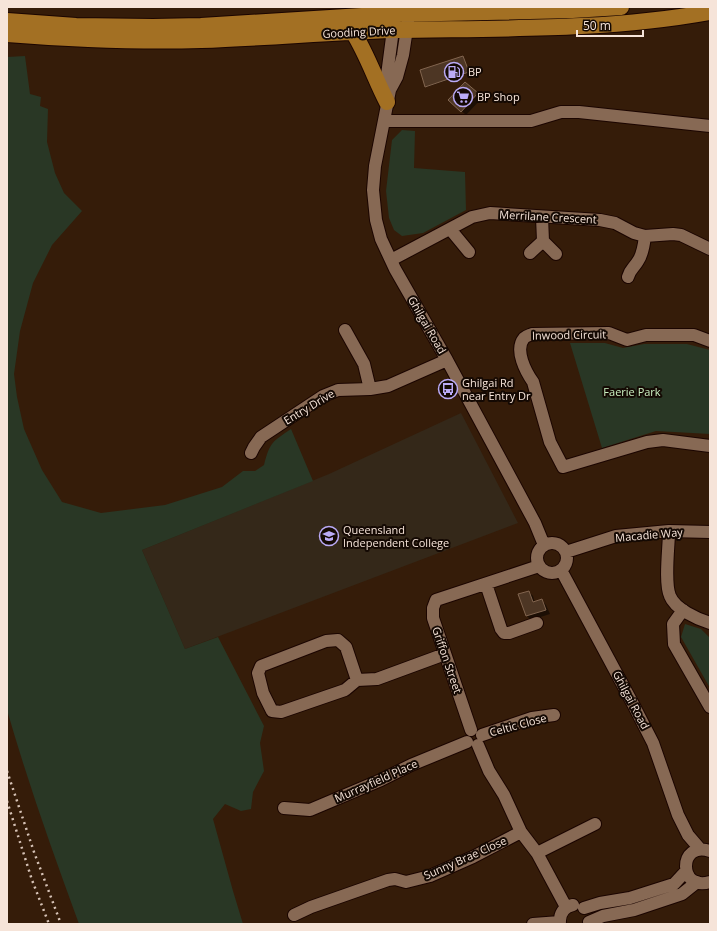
<svg xmlns="http://www.w3.org/2000/svg" width="717" height="931" font-family="'Open Sans',sans-serif">
<style>
.education{fill:#342819}
.green{fill:#293725}
.shadow{fill:#0007}
.building{fill:#4d3624;stroke:#82654f}
.lines{fill:none;stroke-linecap:round;stroke-linejoin:round}
.minor-casing{stroke:#1b0500;stroke-width:14}
.major-casing{stroke:#1b0500;stroke-width:18}
.minor{stroke:#876954;stroke-width:12}
.major{stroke:#a37023;stroke-width:16}
.rail{stroke:#d6c2b6;stroke-width:2.5;stroke-dasharray:2 4;stroke-linecap:butt}
.labels{text-anchor:middle;stroke-width:4;stroke-linejoin:round;paint-order:stroke}
.street-label{font-size:11px;fill:#f6e4d9;stroke:#140903}
.poi-label{font-size:11px;fill:#f6e4d9;stroke:#140903;text-anchor:start}
.park-label{font-size:11px;fill:#caf0c1;stroke:#140903}
</style>
<rect width="100%" height="100%" fill="#351c09"/>
<path class="education" d="M461,413L518,523L185,649L142,550L329,474Z"/>
<path class="green" d="M25,56L30,94L41,97L40,106L48,109L47,142L55,173L64,193L82,211L52,245L33,283L20,331L14,374L17,397L24,429L42,470L62,502L101,513L165,505L222,487L243,471H255L264,465C270,442 272,442 291,429L313,481L142,550L185,649L218,637L264,726L260,743L264,771L253,792L251,809L241,811L225,804L213,819L233,891L243,924H79C53,853 28,783 7,710V57Z
M402,130L415,131L414,168L465,172L466,210L423,233L402,236L394,230L389,218L386,191L392,140Z
M570,343H605L623,348L644,344H687L710,350V434L656,431L602,448Z
M685,624L701,629L710,638V688L681,637Z"/>
<path class="shadow" d="M463,57L469,73L427,87L426,86Z
M465,83L482,98L466,115L454,104Z
M529,592L533,596L535,603L542,600L546,605L550,614L531,620L527,616L520,595Z"/>
<path class="building" d="M463,56L469,72L425,87L420,70Z
M465,82L478,93L461,112L448,100Z
M529,591L533,602L542,599L546,610L526,616L518,594Z"/>
<g class="lines">
<defs>
<path id="minor" d="M408,22L403,55L397,77L390,90L375,166L373,190L376,220L381,239L395,269L447,360L535,523L544,545
M390,90L387,75L394,22
M384,121H531L561,112H579L710,126
M450,229L469,252
M543,241L556,254
M530,253L543,241L542,217
M391,260L472,217L490,213L600,220L615,223L634,233L645,236L673,234L681,235L710,249
M628,277C630,269 634,268 638,261C643,254 644,244 645,236
M345,330L364,364L370,389
M710,341L694,335H646L627,340L609,333L532,334C530,335 526,336 524,338C514,350 526,372 533,382L550,442L563,467L647,442L663,440L710,446
M251,453L254,447L261,437L323,396L338,390L370,389L388,386L447,360
M669,531C669,547 664,582 670,596C675,609 697,619 710,623
M537 558a15 15 0 1 1 30 0a15 15 0 1 1-30 0Z
M566,552L616,536L669,531L710,532
M561,570L633,704L653,743L678,815L688,835L700,849
M486,584L501,629L504,633H509L537,623
M683,610L673,624L674,644L710,707
M357,680L346,647L338,640L326,641L261,666L258,673L263,693L272,711L281,712L345,690L357,680L377,679L445,654
M471,730L433,618V608L436,600L539,566
M482,735L532,718L554,715
M478,745L489,771L504,795L521,832L537,853L566,907
M284,808L310,810L381,780L411,765L467,742
M710,851C678,840 678,892 710,882
M537,853L595,824
M584,908L600,903L630,898L674,884L686,871
M294,915L311,907L388,880L395,879L406,882L430,876L473,857L521,832
M589,922L603,916L634,910L682,894L697,882
M533,924L560,922
M560,924C559,914 563,907 573,905"/>
<path id="major" d="M7,21L76,26L153,27L201,26L394,14L572,10L621,7
M353,32C367,54 375,79 387,102
M7,34C72,39 137,42 201,40C265,38 329,32 392,30C498,28 606,31 710,12"/>
</defs>
<use href="#minor" class="minor-casing"/>
<use href="#major" class="major-casing"/>
<use href="#minor" class="minor"/>
<use href="#major" class="major"/>
<path class="rail" d="M7,771L34,852L61,924
M7,801L32,880L49,924"/>
</g>
<defs>
<symbol id="fuel-ring" viewBox="-11 -11 22 22"><circle r="9.5" fill="#140903" stroke="#baaaf6" stroke-width="1.5"/><path d="M-5.5-6h7V0h2V4h1.3V-2.5L3-4.5l.8-.8L6-3V5H2.5V1h-1V6h-7ZM-4.2-4.7v3.2H.2V-4.7Z" fill="#baaaf6"/></symbol>
<symbol id="supermarket-ring" viewBox="-11 -11 22 22"><circle r="9.5" fill="#140903" stroke="#baaaf6" stroke-width="1.5"/><path d="M-6-5.5h2.5l.6 2H6L4.5 2H-2.5L-4.4-4H-6ZM-1.5 3.2a1.3 1.3 0 1 0 .1 0ZM3 3.2a1.3 1.3 0 1 0 .1 0Z" fill="#baaaf6"/></symbol>
<symbol id="bus-ring" viewBox="-11 -11 22 22"><circle r="9.5" fill="#140903" stroke="#baaaf6" stroke-width="1.5"/><path d="M-5-6H5V4H4V6H2V4H-2V6H-4V4H-5ZM-3.5-4V0h7V-4ZM-3.5 1.2v1.5H-2V1.2ZM2 1.2v1.5H3.5V1.2Z" fill="#baaaf6"/></symbol>
<symbol id="school-ring" viewBox="-11 -11 22 22"><circle r="9.5" fill="#140903" stroke="#baaaf6" stroke-width="1.5"/><path d="M0-5L7-2L0 1L-7-2ZM-4 1L0 2.5L4 1V4Q0 6-4 4Z" fill="#baaaf6"/></symbol>
</defs>
<g fill-rule="evenodd">
<use href="#fuel-ring" x="443" y="61" width="22" height="22"/>
<use href="#supermarket-ring" x="452" y="86" width="22" height="22"/>
<use href="#bus-ring" x="437" y="378" width="22" height="22"/>
<use href="#school-ring" x="318" y="525" width="22" height="22"/>
</g>
<g class="labels">
<g class="street-label">
<text transform="translate(359 32) rotate(-3)" y="4">Gooding Drive</text>
<text transform="translate(548 217) rotate(3)" y="4">Merrilane Crescent</text>
<text transform="translate(427 325) rotate(60)" y="4">Ghilgai Road</text>
<text transform="translate(569 335) rotate(-1)" y="4">Inwood Circuit</text>
<text transform="translate(309 407) rotate(-31)" y="4">Entry Drive</text>
<text transform="translate(649 535) rotate(-5)" y="4">Macadie Way</text>
<text transform="translate(447 660) rotate(71)" y="4">Griffon Street</text>
<text transform="translate(631 700) rotate(62)" y="4">Ghilgai Road</text>
<text transform="translate(518 725) rotate(-15)" y="4">Celtic Close</text>
<text transform="translate(376 781) rotate(-24)" y="4">Murrayfield Place</text>
<text transform="translate(465 858) rotate(-24)" y="4">Sunny Brae Close</text>
</g>
<g class="poi-label">
<text x="468" y="76">BP</text>
<text x="477" y="101">BP Shop</text>
<text x="462" y="387">Ghilgai Rd<tspan x="462" dy="13">near Entry Dr</tspan></text>
<text x="343" y="534">Queensland<tspan x="343" dy="13">Independent College</tspan></text>
</g>
<g class="park-label">
<text x="632" y="396">Faerie Park</text>
</g>
</g>
<rect width="717" height="931" fill="none" stroke="#f6e4d9" stroke-width="16"/>
<path d="M577 30v6h66v-6" fill="none" stroke="#f6e4d9" stroke-width="2"/>
<text x="583" y="30" font-size="12" fill="#f6e4d9" stroke="#140903" stroke-width="3" paint-order="stroke">50 m</text>
</svg>
